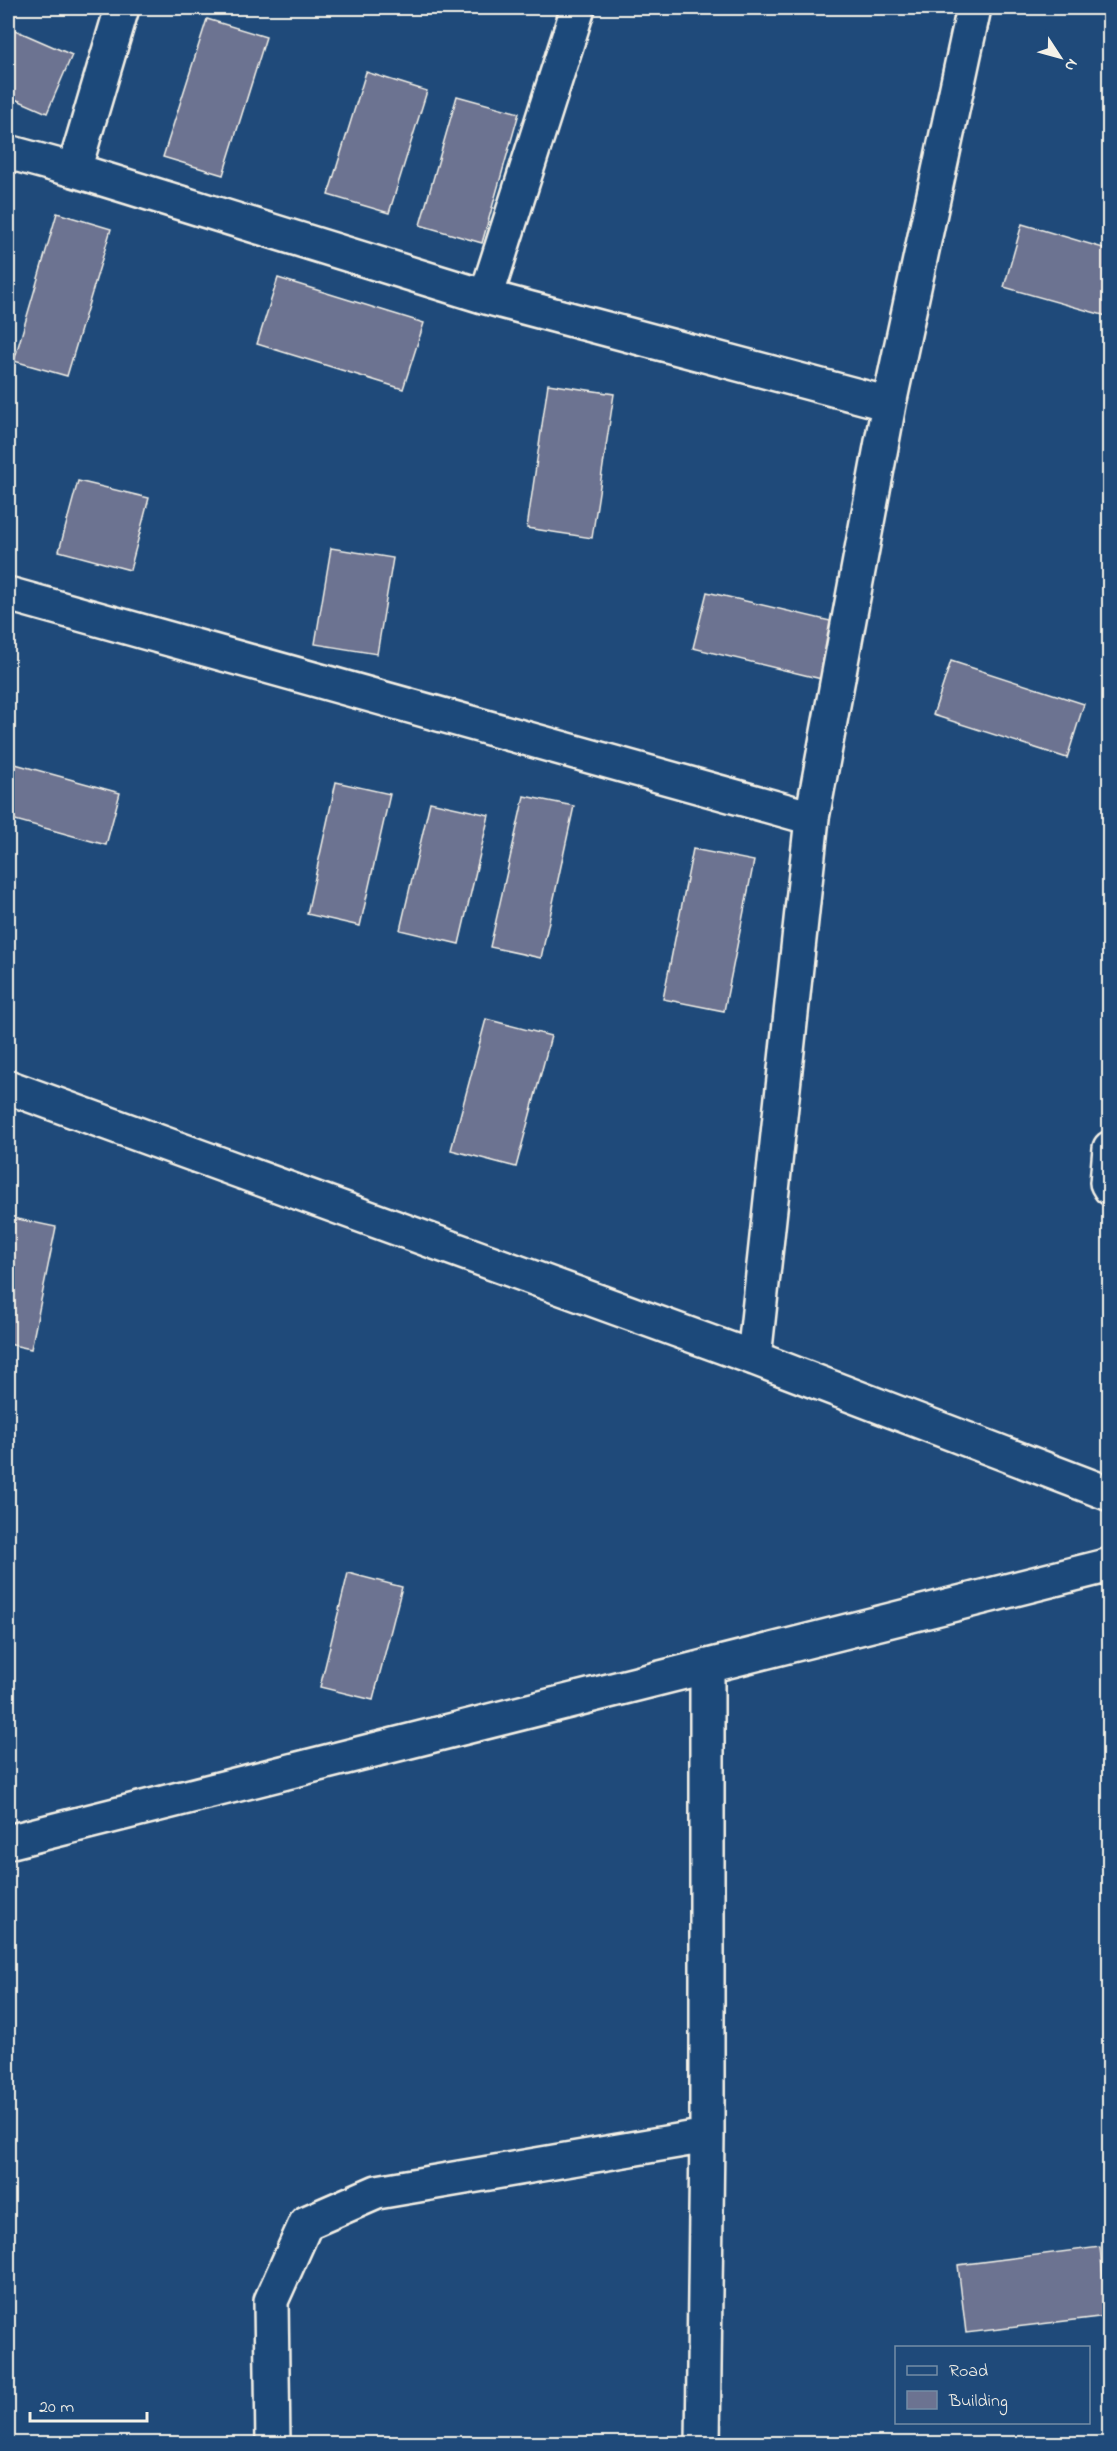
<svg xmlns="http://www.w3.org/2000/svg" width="1117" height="2451" font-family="'Indie Flower',sans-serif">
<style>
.building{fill:#6c7391;stroke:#f4f1e8;stroke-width:1.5}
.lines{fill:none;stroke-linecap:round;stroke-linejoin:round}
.street-casing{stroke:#f4f1e8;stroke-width:38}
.street{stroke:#1f4a7a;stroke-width:33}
</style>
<rect width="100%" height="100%" fill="#1f4a7a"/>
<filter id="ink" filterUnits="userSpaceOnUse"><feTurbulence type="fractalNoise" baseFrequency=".0167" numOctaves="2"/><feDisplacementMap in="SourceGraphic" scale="12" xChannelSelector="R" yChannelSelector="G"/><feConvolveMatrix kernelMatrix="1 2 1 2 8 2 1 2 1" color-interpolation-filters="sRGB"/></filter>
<g filter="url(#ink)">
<path class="building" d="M207,19L266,37L223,175L163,157Z
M8,27L72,55L47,113L8,96Z
M366,72L427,91L389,213L328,195Z
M457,96L519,113L482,243L420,225Z
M57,213L111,229L67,376L14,361Z
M1022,224L1110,250V317L1004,287Z
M278,278L424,323L403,389L257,344Z
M548,384L614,394L592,538L527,528Z
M78,481L149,498L130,570L59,551Z
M331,548L393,558L377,654L315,644Z
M707,592L843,624L830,681L693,648Z
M951,661L1084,704L1067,758L933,715Z
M8,762L120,793L106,845L8,818Z
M336,782L390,794L360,926L307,914Z
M524,796L574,806L541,958L490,947Z
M430,802L489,815L459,944L400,930Z
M693,849L754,861L724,1011L663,999Z
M486,1019L551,1036L516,1167L451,1150Z
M8,1217L56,1227L31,1349L8,1344Z
M348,1573L402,1587L373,1700L320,1687Z
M1100,2247L1107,2316L966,2333L958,2265Z"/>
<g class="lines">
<defs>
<path id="street" d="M8,152L74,170L486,297L889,404
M74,170L122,8
M486,297L578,8
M8,594L812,818
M8,1087L754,1358L1110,1494
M1110,1148L1107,1183L1110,1188
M754,1358L812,818L889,404L974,8
M8,1842L1110,1565
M273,2444L271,2301L306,2223L377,2192L707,2136
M703,2444L707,2136V1666"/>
</defs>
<use href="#street" class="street-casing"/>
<use href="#street" class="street"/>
</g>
</g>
<rect width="1117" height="2451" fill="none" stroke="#1f4a7a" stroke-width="30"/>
<rect x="15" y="15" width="1087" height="2421" fill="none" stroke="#f4f1e8" stroke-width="2" filter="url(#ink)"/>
<rect x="895" y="2346" width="195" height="78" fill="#1f4a7a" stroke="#748da6" stroke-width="1.5"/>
<rect x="907" y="2366" width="30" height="9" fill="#1f4a7a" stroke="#748da6" stroke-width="1.5"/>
<text x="949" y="2376" font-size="18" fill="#f4f1e8">Road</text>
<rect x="907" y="2391" width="30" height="18" fill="#6c7391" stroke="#748da6" stroke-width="1.5"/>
<text x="949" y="2406" font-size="18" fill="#f4f1e8">Building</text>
<g transform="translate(1060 57) rotate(126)" stroke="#1f4a7a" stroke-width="4.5" paint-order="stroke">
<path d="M0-4.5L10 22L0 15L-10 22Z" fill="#f4f1e8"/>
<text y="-9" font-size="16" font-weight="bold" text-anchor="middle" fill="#f4f1e8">N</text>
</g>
<path d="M30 2412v9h117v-9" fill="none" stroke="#f4f1e8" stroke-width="3"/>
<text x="39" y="2412" font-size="18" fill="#f4f1e8" stroke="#1f4a7a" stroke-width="4.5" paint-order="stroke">20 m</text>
</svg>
